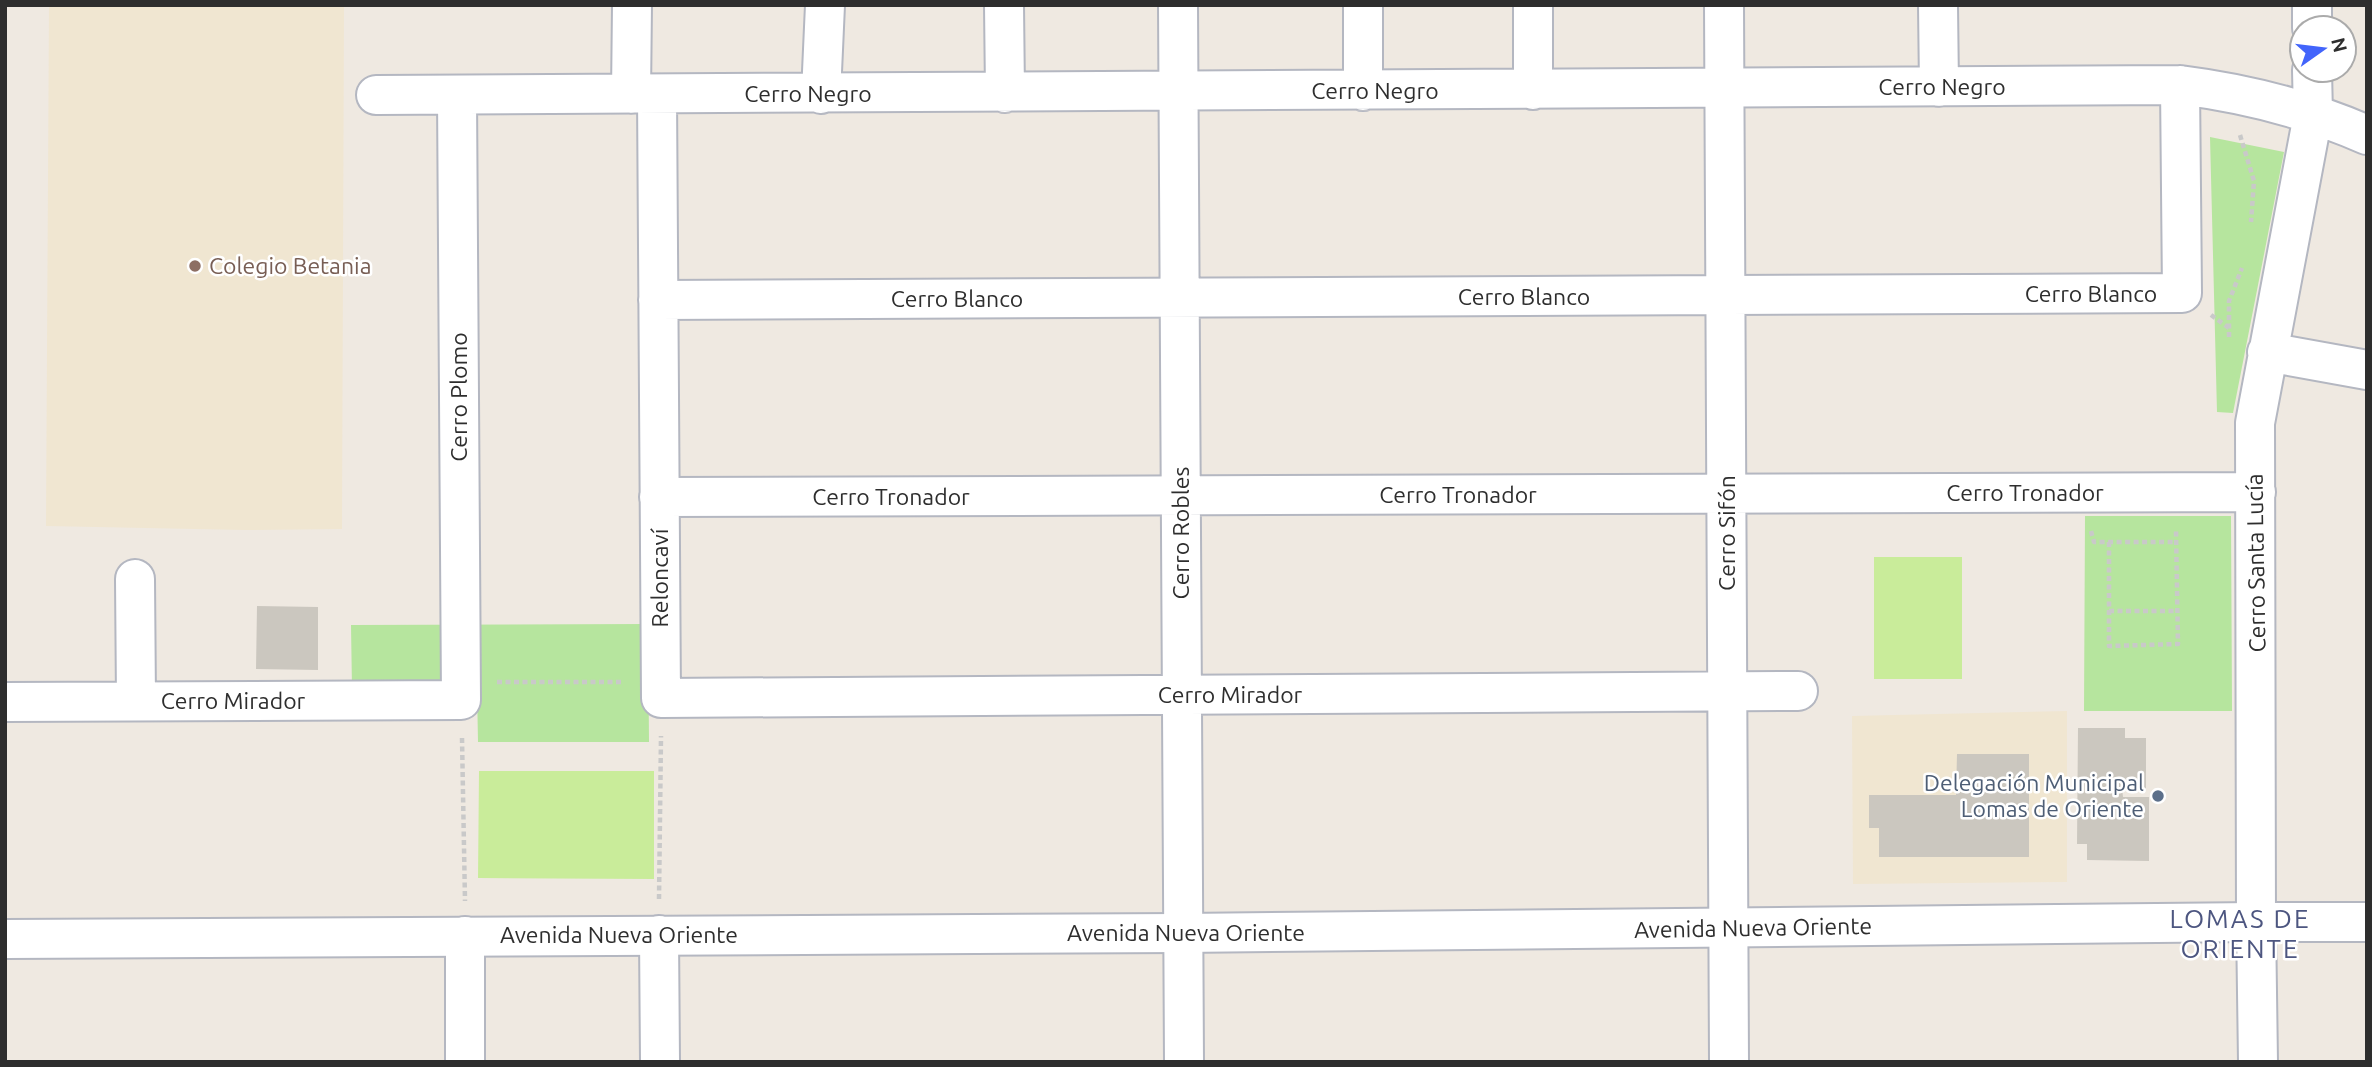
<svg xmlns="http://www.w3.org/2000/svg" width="2372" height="1067" font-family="Ubuntu,sans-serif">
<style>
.education{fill:#f0e6d1}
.green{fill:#b6e59e}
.pitch{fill:#c9ec9a}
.building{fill:#cbc7bf}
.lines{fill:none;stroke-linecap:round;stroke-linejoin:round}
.minor-casing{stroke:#b4b7c1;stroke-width:42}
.tertiary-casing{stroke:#b4b7c1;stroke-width:42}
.path{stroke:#c9c9c9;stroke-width:4.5;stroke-dasharray:5 3.5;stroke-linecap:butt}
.minor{stroke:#fff;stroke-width:38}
.tertiary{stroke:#fff;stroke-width:38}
.education-dot{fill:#8d6e63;stroke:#fff;stroke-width:2.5}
.service-dot{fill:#5c6f8a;stroke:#fff;stroke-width:2.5}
.labels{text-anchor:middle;stroke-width:5;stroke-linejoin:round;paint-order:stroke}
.street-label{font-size:23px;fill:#2e2e2e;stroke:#fff}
.education-label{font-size:23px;fill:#785e54;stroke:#fff;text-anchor:start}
.service-label{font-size:23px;fill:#4e5e75;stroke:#fff;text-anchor:end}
.quarter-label{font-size:26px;letter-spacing:2px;fill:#4d5680;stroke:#fff}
</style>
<rect width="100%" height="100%" fill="#efe9e1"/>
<path class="education" d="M49,5H344L342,529L245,530L46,526Z
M2067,711V882L1853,884L1852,716Z"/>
<path class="green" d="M2210,137L2284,152L2233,413L2217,412Z
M2085,516H2231L2232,711H2084Z
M648,624L649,742H478L477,689H352L351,625Z"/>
<path class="pitch" d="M1874,557H1962V679H1874Z
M479,771H654V879L478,878Z"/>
<path class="building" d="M257,606L318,607V670L256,669Z
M2078,728H2125V738H2146V789L2122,788L2123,797H2149V861L2087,860V844H2077Z
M1957,754H2029V857H1879V828H1869V795H1956Z"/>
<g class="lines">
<defs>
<path id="minor" d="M1004,5L1005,93
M1178,5L1184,1062
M1363,5V91
M1533,5V90
M1724,5L1729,1062
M1938,5L1939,87
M2312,5V28
M2312,70L2313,115L2255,423L2256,922H2367
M631,94L632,5
M657,94L661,698L1798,691
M821,94L825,5
M376,95L2180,85C2243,93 2308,109 2367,135
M658,300L2182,293L2180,85
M2267,352L2367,370
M659,497L2256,492
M135,579L136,701
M5,702L461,700L457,95
M659,935L660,1062
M465,1062V936"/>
<path id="tertiary" d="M5,939L1183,933L2256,922L2258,1062"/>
</defs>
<use href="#minor" class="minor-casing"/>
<use href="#tertiary" class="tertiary-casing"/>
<path class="path" d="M2240,135L2254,181L2251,222
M2211,315L2229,328
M2229,337V301L2242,268
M2091,531L2094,542H2176
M2109,542V646L2178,644L2176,531
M2109,611H2177
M497,682H621
M462,738L465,901
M659,899L661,736"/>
<use href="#minor" class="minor"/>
<use href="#tertiary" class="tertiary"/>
</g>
<circle class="education-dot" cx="195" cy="266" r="7"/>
<circle class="service-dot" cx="2158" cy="796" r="7"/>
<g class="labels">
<g class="street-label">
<text x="1942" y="95">Cerro Negro</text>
<text x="1375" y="99">Cerro Negro</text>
<text x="808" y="102">Cerro Negro</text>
<text x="2091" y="302">Cerro Blanco</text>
<text x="1524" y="305">Cerro Blanco</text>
<text x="957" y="307">Cerro Blanco</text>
<text transform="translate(459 397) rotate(-90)" y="8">Cerro Plomo</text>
<text x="2025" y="501">Cerro Tronador</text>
<text x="1458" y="503">Cerro Tronador</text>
<text x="891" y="505">Cerro Tronador</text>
<text transform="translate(1181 533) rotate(-90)" y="8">Cerro Robles</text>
<text transform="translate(1727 533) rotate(-90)" y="8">Cerro Sifón</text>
<text transform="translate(2256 563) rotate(-91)" y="8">Cerro Santa Lucía</text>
<text transform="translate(660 578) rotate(-90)" y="8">Reloncaví</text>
<text x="1230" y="703">Cerro Mirador</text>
<text x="233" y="709">Cerro Mirador</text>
<text transform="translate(1753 928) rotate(-1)" y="8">Avenida Nueva Oriente</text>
<text x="1186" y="941">Avenida Nueva Oriente</text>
<text x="619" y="943">Avenida Nueva Oriente</text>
</g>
<g class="education-label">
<text x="209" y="274">Colegio Betania</text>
</g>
<g class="service-label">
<text x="2144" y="791">Delegación Municipal<tspan x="2144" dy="26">Lomas de Oriente</tspan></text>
</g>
<g class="quarter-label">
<text x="2240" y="928">LOMAS DE<tspan x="2240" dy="30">ORIENTE</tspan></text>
</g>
</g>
<rect width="2372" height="1067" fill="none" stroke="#2e2e2e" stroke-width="14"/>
<g transform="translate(2323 49) rotate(76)"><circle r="33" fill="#ffffff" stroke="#ababab" stroke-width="2"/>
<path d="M0-5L12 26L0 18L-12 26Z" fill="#4264fb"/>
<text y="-10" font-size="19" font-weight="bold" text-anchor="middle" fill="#2e2e2e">N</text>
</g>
</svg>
